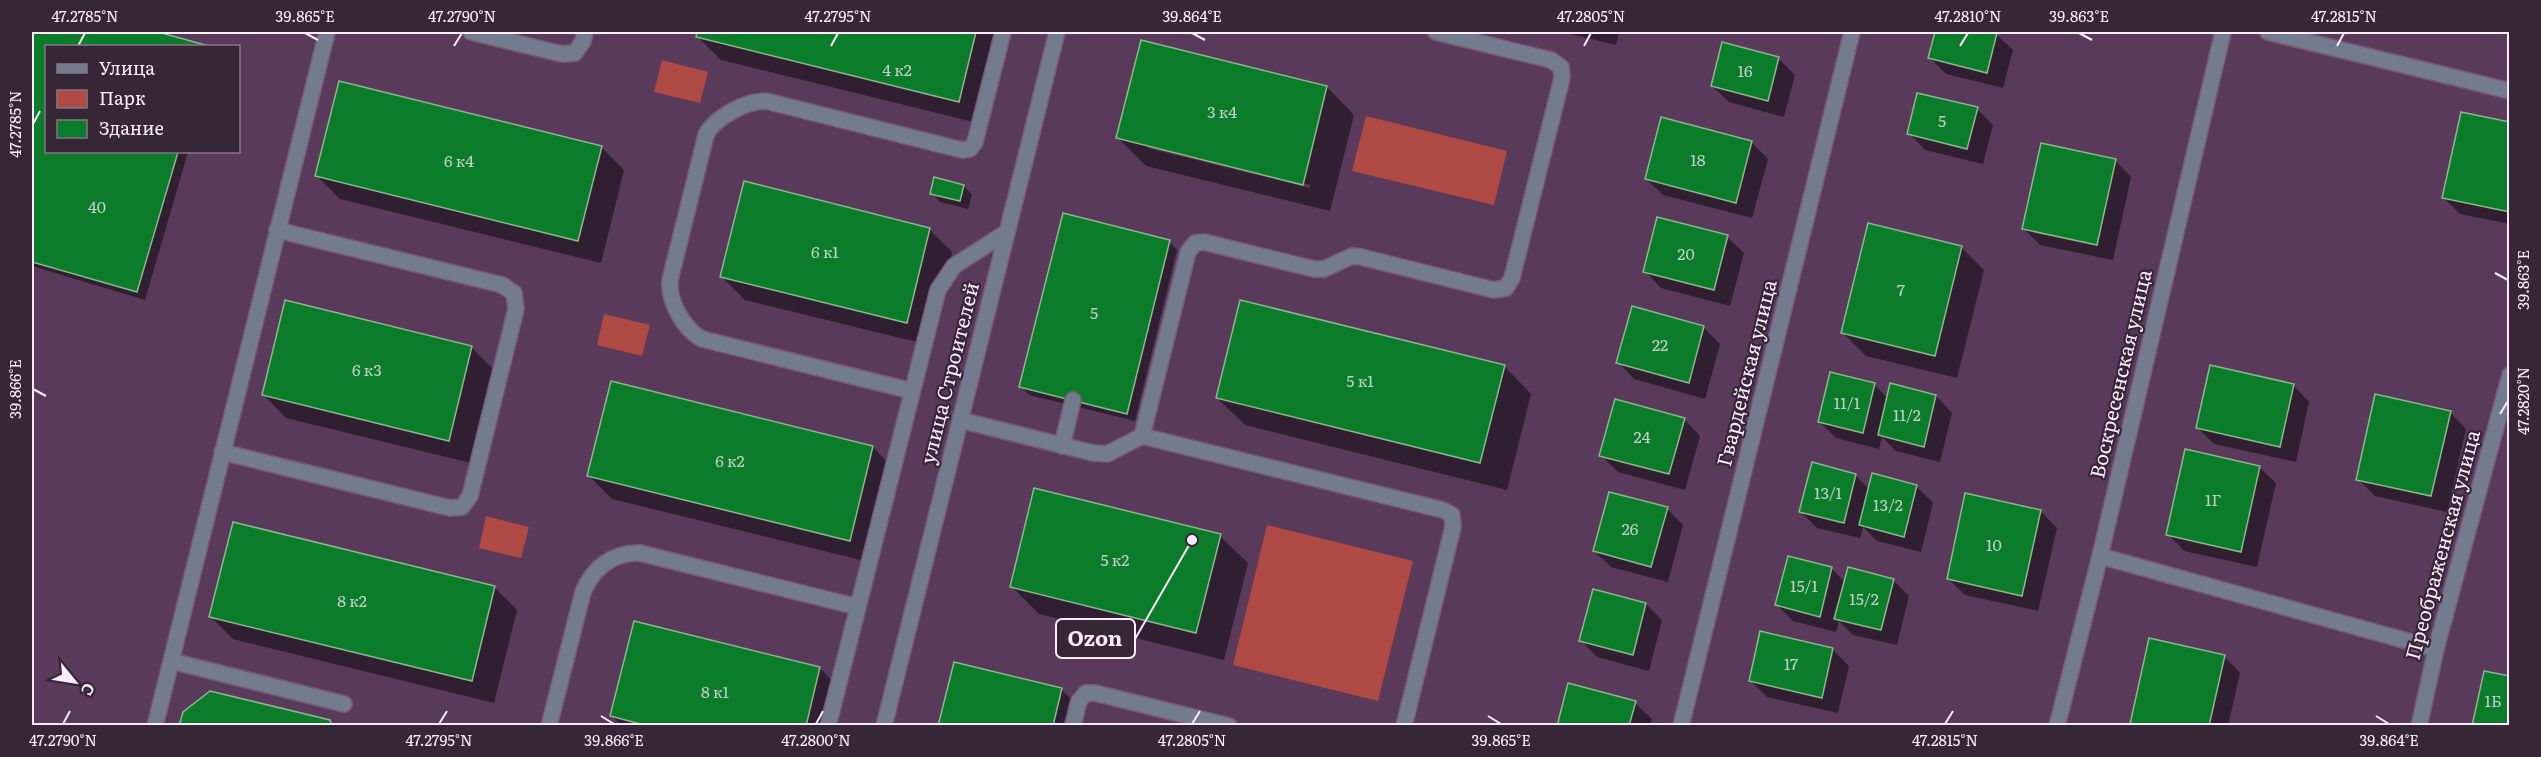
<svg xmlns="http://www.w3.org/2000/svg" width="2541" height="757" font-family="Literata,serif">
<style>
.green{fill:#af4a44}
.shadow{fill:#0007;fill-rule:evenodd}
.building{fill:#0b7c29;stroke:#8eb590;stroke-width:1.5}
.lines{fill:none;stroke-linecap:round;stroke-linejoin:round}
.lane-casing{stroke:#785a78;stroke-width:18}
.street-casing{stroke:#785a78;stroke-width:18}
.lane{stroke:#737b8e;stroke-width:15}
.street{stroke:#737b8e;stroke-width:15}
.ticks{fill:none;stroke:#feeafe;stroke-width:2}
.labels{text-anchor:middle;stroke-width:4.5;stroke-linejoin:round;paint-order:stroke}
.number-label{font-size:16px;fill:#c1cec9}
.street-label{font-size:20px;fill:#feeafe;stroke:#362736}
.leader{fill:none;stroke:#feeafe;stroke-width:2}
.callout-dot{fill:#feeafe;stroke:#362736;stroke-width:2}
.callout{fill:#362736;stroke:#feeafe;stroke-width:2}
.callout-label{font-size:21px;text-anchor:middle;font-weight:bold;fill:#feeafe}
.neatline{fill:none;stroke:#feeafe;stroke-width:2}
.ticks-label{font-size:15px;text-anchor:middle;fill:#feeafe}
</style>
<rect width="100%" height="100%" fill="#5a3a5a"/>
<path class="green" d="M662,60L708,72L700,103L654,92Z
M1366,116L1507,151L1494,205L1352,171Z
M604,314L650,325L642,356L597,345Z
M486,516L529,527L521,558L479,548Z
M1267,525L1413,561L1378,701L1233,665Z"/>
<path class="shadow" d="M32,32H153L204,46H46V152H188L145,300L32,266Z
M699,32H1004L982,124L721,60L698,37Z
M1562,32H1619L1616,45Z
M1937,32H1986L1996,34L2013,50L2003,88L1946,74L1930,58Z
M1778,58L1795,75L1784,117L1729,102L1712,86Z
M1327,87L1354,115L1330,211L1146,166L1118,138ZM1148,145L1310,185V188L1148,148Z
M1977,109L1993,125L1983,164L1925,150L1909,133Z
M1662,119L1752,143L1768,159L1752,218L1663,195L1646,179Z
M2510,124V224L2460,214L2443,197Z
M601,147L624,170L601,263L340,199L317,176Z
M2115,160L2131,177L2113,260L2040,245L2023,228Z
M935,179L964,186L972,195L968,209L940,202L932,193Z
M929,229L952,252L929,345L745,300L722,277Z
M1727,237L1744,253L1730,306L1661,288L1645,271Z
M1169,241L1177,250L1135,421L1029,395L1020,386Z
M1961,247L1984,270L1957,378L1866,356L1843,333Z
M1704,328L1720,344L1705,399L1634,379L1618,362Z
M471,347L494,370L471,463L286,418L264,395Z
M1504,366L1531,394L1507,490L1245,425L1217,398Z
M1875,385L1888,399L1936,396L1952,413L1940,462L1896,451L1882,437L1879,449L1836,438L1820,422Z
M2293,385L2309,402L2296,462L2214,444L2198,428Z
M2450,412L2466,429L2447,512L2375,496L2358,479Z
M1684,419L1700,436L1685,490L1618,472L1601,455Z
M873,447L895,470L873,563L612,499L589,476Z
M2259,467L2276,483L2257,567L2184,551L2168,534Z
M1855,475L1869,489L1873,475L1917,487L1933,503L1921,552L1877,541L1863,527L1860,538L1817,528L1801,512Z
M1667,509L1683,525L1668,582L1611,567L1594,551Z
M2040,511L2057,528L2038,611L1965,595L1948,579Z
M1220,536L1248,563L1224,660L1039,614L1011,586Z
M1789,558L1832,569L1845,582L1893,580L1909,596L1897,645L1853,635L1839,621L1836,632L1793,621L1777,605Z
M494,587L517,610L494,703L233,639L210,616Z
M1646,604L1662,620L1649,671L1597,657L1581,640Z
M2510,607V622L2507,620Z
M1832,649L1849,666L1838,713L1767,697L1750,680Z
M2224,656L2240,673L2228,726L2132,724Z
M955,664L1062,690L1070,698L1063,726H940Z
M820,668L842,691L834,726H622L612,716Z
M1635,703L1652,719L1650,726H1559Z"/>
<path class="building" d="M32,32H158L209,46H46V152H178L137,292L32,262Z
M697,32H976L959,102L696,37Z
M1935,32L1997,33L1987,73L1928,58Z
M1141,40L1327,86L1303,185L1116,138Z
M1722,42L1779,57L1768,101L1711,86Z
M339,81L602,146L578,241L315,176Z
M1917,93L1978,107L1967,149L1907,134Z
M2461,112L2510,122V212L2442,198Z
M1661,117L1752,141L1736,203L1645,179Z
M2041,143L2116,159L2097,245L2022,229Z
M934,177L964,185L960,201L930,194Z
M744,181L930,228L907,323L720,277Z
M1063,213L1170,240L1127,414L1019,387Z
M1657,217L1728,235L1714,290L1643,272Z
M1868,223L1962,246L1935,356L1841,333Z
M285,300L472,346L449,441L262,395Z
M1240,300L1505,365L1480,463L1216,398Z
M1632,306L1704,326L1689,383L1616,363Z
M2210,365L2294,384L2280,447L2196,428Z
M1830,372L1875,383L1863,433L1818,422Z
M611,381L873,446L850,541L587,476Z
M1890,383L1936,395L1924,447L1878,435Z
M2375,394L2451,411L2431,496L2356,480Z
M1615,399L1685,418L1669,474L1599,456Z
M2185,449L2260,466L2241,552L2166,535Z
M1812,462L1856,474L1844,523L1799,512Z
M1872,473L1917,485L1904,537L1859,525Z
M1034,488L1221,534L1196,633L1010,587Z
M1609,492L1668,507L1651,567L1593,551Z
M1965,493L2041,510L2022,596L1947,579Z
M233,522L495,586L472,681L209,617Z
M1788,556L1832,567L1820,617L1775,605Z
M1848,567L1894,579L1881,630L1834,619Z
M1593,589L1646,603L1633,655L1579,641Z
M634,621L820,667L806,726H648L610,716Z
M1760,631L1833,648L1822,698L1749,681Z
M2149,638L2225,655L2209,726L2130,724Z
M954,662L1062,688L1053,726H938Z
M2484,671L2510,676V726H2472Z
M1568,683L1636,701L1629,726H1557Z
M210,691L330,720L332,726H179L183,712Z"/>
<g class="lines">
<defs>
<path id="lane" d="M471,32L562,54L575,53L583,41L585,32
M912,391L702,339C683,329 668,300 670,280L706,135C715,117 746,101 766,101L962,150L970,149L975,142L1003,32
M960,420L1093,453L1107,454L1142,436L1443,510L1452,515L1453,527L1404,726
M1142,436L1188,252L1195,243L1204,242L1314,269H1324L1352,256L1361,257L1494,290L1506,288L1512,278L1562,78L1561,67L1551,60L1436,32
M1062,446L1073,400
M222,452L450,508L462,507L470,496L516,309L514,293L502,285L277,230
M171,661L344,704
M155,726L327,32
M549,726L583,592C593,568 613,552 640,553L858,607
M828,726L938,290L954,266L1007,232
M1073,726L1079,701L1086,693H1095L1229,726"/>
<path id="street" d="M2268,32L2510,91
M2100,556L2436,649
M884,726L1057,32
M1681,726L1852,32
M2057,726L2100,556L2223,32
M2419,726L2436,649L2510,375"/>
</defs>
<use href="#lane" class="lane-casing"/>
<use href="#street" class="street-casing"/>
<use href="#lane" class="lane"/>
<use href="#street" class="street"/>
</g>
<path class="ticks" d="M305,33L318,40M1192,33L1205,40M2079,33L2092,40M78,46L85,33M454,46L462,33M831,46L838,33M1584,46L1591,33M1960,46L1968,33M2337,46L2344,33M33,124L40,111M2495,273L2508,280M33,389L46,396M2500,414L2508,401M601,716L614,724M1488,716L1501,724M2376,716L2389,724M63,724L70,711M439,724L447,711M816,724L823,711M1192,724L1200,711M1945,724L1953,711"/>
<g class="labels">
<g class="number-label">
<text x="897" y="76">4 к2</text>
<text x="1745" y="77">16</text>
<text x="1222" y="118">3 к4</text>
<text x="1942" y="127">5</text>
<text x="1698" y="166">18</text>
<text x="459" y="167">6 к4</text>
<text x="97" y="213">40</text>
<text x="825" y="258">6 к1</text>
<text x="1686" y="260">20</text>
<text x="1901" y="296">7</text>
<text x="1094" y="319">5</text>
<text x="1660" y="351">22</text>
<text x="367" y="376">6 к3</text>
<text x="1360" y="387">5 к1</text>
<text x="1847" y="409">11/1</text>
<text x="1907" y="421">11/2</text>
<text x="1642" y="443">24</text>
<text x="730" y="467">6 к2</text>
<text x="1828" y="499">13/1</text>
<text x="2213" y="506">1Г</text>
<text x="1888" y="511">13/2</text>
<text x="1630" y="535">26</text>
<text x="1994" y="551">10</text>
<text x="1115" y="566">5 к2</text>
<text x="1804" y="592">15/1</text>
<text x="1864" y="605">15/2</text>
<text x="352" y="607">8 к2</text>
<text x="1791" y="670">17</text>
<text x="715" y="698">8 к1</text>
<text x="2493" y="707">1Б</text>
</g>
<g class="street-label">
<text transform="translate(950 373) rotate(-76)" y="7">улица Строителей</text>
<text transform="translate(1747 373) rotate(-76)" y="7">Гвардейская улица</text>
<text transform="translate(2121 374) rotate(-77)" y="7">Воскресенская улица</text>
<text transform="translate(2443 545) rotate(-75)" y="7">Преображенская улица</text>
</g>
</g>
<path class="leader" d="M1192 540L1135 639"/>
<circle class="callout-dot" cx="1192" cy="540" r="6"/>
<rect class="callout" x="1056" y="619" width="79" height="39" rx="6"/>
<g class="callout-label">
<text x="1095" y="646">Ozon</text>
</g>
<rect width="2541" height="757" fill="none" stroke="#362736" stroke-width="66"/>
<rect x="45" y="45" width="195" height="108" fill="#362736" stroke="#867586" stroke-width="1.5"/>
<rect x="57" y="64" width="30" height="9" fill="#737b8e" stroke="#867586" stroke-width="1.5"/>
<text x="99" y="75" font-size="18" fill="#feeafe">Улица</text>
<rect x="57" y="90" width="30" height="18" fill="#af4a44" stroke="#867586" stroke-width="1.5"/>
<text x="99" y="105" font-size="18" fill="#feeafe">Парк</text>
<rect x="57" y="120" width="30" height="18" fill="#0b7c29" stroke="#867586" stroke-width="1.5"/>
<text x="99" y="135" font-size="18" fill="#feeafe">Здание</text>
<g transform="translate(75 682) rotate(120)" stroke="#362736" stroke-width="4.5" paint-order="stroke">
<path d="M0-4.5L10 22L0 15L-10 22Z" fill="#feeafe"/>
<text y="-9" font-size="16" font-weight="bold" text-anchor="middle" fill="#feeafe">С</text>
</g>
<rect x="33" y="33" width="2475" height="691" class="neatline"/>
<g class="ticks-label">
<text x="85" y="22">47.2785°N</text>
<text x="305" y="22">39.865°E</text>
<text x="462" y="22">47.2790°N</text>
<text x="838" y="22">47.2795°N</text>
<text x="1192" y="22">39.864°E</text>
<text x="1591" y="22">47.2805°N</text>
<text x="1968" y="22">47.2810°N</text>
<text x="2079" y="22">39.863°E</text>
<text x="2344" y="22">47.2815°N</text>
<text transform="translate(16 124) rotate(-90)" y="5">47.2785°N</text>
<text transform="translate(2524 280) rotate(-90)" y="5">39.863°E</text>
<text transform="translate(16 389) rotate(-90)" y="5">39.866°E</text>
<text transform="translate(2524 401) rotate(-90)" y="5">47.2820°N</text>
<text x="63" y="746">47.2790°N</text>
<text x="439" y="746">47.2795°N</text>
<text x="614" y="746">39.866°E</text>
<text x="816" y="746">47.2800°N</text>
<text x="1192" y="746">47.2805°N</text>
<text x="1501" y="746">39.865°E</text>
<text x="1945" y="746">47.2815°N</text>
<text x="2389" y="746">39.864°E</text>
</g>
</svg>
